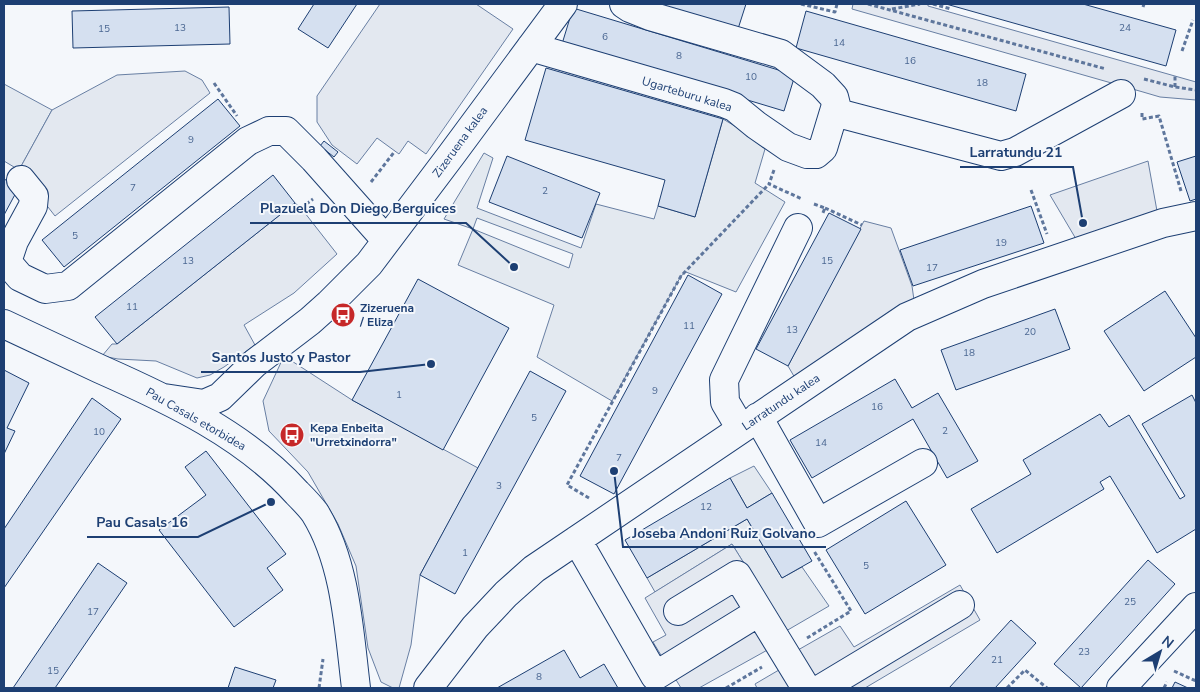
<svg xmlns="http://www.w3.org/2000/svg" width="1200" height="692" font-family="'Nunito Sans',sans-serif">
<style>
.green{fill:#e3e9f0;stroke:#687fa3;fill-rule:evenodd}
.parking{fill:#e3e8f0;stroke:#687fa3}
.building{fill:#d5e0f0;stroke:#1d3f73}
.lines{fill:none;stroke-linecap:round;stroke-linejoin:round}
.minor-casing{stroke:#1d3f73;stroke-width:30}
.path{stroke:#5e769c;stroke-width:3;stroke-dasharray:4 2.5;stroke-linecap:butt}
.minor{stroke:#f4f7fb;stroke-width:28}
.labels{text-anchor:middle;stroke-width:4;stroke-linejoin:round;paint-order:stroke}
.number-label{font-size:10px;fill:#4b6792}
.street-label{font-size:12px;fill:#1d3f73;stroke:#f4f7fb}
.poi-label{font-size:12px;font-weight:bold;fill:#1d3f73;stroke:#f4f7fb;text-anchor:start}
.leader{fill:none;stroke:#1d3f73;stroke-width:2}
.callout-dot{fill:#1d3f73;stroke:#f4f7fb;stroke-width:2}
.callout-label{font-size:14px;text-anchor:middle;font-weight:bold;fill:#1d3f73;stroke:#f4f7fb;stroke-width:4;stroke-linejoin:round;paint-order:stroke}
</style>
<rect width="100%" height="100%" fill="#f4f7fb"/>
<path class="green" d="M4,84L52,110L19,170L4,161Z
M723,119L738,128L765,149L755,183L785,202L736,292L686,272L681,276L612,401L537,357L554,305L458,265L473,229L444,219L484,153L493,158L477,208L581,248L596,204L654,219L658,206L695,217ZM477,218L573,254L569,268L473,229Z
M754,466L772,493L747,508L730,478Z
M747,519L782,578L802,567L829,606L786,631L732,544L655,592L647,578Z"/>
<path class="parking" d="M380,4H476L513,29L426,154L408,141L399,154L377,138L357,164L332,145L317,122V96Z
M853,4H928V6L1196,82V100L1160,97L1143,92L852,9Z
M185,71L202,80L210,93L55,216L19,170L52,110L117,75Z
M1148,161L1157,211L1076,239L1050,195Z
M295,203L301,208L337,254L294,293L244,325L255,345L224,367L210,375L197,378L156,361L118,359L102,356L112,344H117Z
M864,221L891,228L912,286L914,300L795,378L788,366Z
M284,356L352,400L478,468L420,575L411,645L399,688H393L381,682L368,648L356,566L338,524L308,472L269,431L263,401Z
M732,544L798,650L840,626L854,647L960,585L980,620L865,688H757L755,684L784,667L771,648L699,688H681L653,642L666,635L645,598Z"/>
<path class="building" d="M314,4H357L328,48L298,29Z
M647,4H746L737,32Z
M946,4H1083L1176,30L1166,66Z
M229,7L230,44L73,48L72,11Z
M573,8L795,75L784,111L562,44Z
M806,11L1026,74L1016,111L796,48Z
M546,68L723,119L695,217L658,206L665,180L525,140Z
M218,99L240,126L64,267L42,240Z
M324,141L338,152L334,157L320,146Z
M507,156L600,193L582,238L489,202Z
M1196,156V199L1190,201L1177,162Z
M273,175L295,203L117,344L95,317Z
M4,179L19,187L4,215Z
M1031,206L1044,243L913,286L900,250Z
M829,213L861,229L788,366L756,349Z
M688,275L722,294L614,494L580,476Z
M418,279L509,328L443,450L352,400Z
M1165,291L1196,338V357L1144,391L1104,331Z
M1055,309L1070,349L956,390L941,350Z
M4,370L29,383L7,428L15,431L4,454Z
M530,371L566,391L455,594L420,575Z
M895,379L912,408L938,393L978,461L947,478L913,419L812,478L790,440Z
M1192,395L1196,403V529L1157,553L1110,476L1100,482L1104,489L997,553L971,509L1031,474L1023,460L1100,414L1109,427L1129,415L1180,499L1185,496L1142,424Z
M92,398L121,419L4,588V529Z
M206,451L286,554L267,568L283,590L234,627L159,530L206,495L185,467Z
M730,478L747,508L772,493L812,561L782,578L747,519L647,578L625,540Z
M906,501L946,565L865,614L826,550Z
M1148,560L1175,584L1081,688L1054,664Z
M98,563L127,583L55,688H13Z
M1011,620L1036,643L995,688H949Z
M564,650L580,678L604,664L618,688H497Z
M235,667L276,680L273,688H228Z
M1175,682L1188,688H1172Z"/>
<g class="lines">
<defs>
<path id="minor" d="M531,47L724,103L734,107L756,125L788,147L807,154H816L823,148L836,105L834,97L823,85L781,54L650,16L630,8L624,4
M834,112L1001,156L1015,152L1121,94
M21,180L34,196L33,206L14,241L7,262L20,277L45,289L68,286L248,141L269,131H286L314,159L386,240
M4,324C36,339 68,354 100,369C170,400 245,435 297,493C303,499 310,506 315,513C346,563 349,631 356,688
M164,398L204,404L220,397L255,363L310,321L329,304L369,264L452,154L563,4
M758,417L818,523L923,463
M741,429L725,402L724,380L798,228
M577,540L655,676L759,612
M678,611L737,575L806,688
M428,688L475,627L506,594L534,569L907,317L983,284L1163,223L1196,216
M822,688L960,605
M1121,688L1196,607"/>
</defs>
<use href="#minor" class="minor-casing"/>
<path class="path" d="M801,4L835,12L837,4
M868,4L1106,69
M933,4L951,9
M1143,7L1144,4
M892,9L920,4
M1182,51L1193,20
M1144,79L1175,87L1196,90
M214,83L237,116
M1175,87V76
M1142,113V119L1159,116L1181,191
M774,170L769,184L802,199
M371,182L395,151
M1031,190L1047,234
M814,204L825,208L822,215
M301,208L313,199
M825,208L862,225
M589,498L567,485L681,276L769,184
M807,638L851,611L814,551
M1174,671L1196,681
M319,688L323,659
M726,688L762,667
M1007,688L1025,670L1047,688
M1164,688L1167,682"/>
<use href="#minor" class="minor"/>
</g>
<defs>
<symbol id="bus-disc" viewBox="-11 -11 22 22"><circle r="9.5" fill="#c62828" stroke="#f4f7fb"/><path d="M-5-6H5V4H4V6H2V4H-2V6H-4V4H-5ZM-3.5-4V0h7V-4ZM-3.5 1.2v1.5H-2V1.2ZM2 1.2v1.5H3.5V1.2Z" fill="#fff"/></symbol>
</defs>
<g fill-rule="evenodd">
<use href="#bus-disc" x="329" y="301" width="28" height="28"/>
<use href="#bus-disc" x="278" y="421" width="28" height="28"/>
</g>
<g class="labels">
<g class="number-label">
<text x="180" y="31">13</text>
<text x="1125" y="31">24</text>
<text x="104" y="32">15</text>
<text x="605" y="40">6</text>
<text x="839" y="46">14</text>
<text x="679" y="59">8</text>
<text x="910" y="64">16</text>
<text x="751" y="80">10</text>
<text x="982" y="86">18</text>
<text x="191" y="143">9</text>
<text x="133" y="191">7</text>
<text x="545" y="194">2</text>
<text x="75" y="239">5</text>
<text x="1001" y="246">19</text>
<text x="188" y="264">13</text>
<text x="827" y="264">15</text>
<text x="932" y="271">17</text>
<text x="132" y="310">11</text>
<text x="689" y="329">11</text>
<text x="792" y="333">13</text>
<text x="1030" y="335">20</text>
<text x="969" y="356">18</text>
<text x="655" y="394">9</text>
<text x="399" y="398">1</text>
<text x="877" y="410">16</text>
<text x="534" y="421">5</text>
<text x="945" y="434">2</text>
<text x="99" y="435">10</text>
<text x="821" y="446">14</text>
<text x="619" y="461">7</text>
<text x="499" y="489">3</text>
<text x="706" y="510">12</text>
<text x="465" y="556">1</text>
<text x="866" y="569">5</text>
<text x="1130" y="605">25</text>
<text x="93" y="615">17</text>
<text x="1084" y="655">23</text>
<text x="997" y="663">21</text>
<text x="53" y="674">15</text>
<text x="539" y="680">8</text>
</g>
<g class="street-label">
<text transform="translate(687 94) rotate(17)" y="4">Ugarteburu kalea</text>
<text transform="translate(460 142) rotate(-54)" y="4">Zizeruena kalea</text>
<text transform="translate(781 402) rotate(-34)" y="4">Larratundu kalea</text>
<text transform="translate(196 419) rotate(30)" y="4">Pau Casals etorbidea</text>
</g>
<g class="poi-label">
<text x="360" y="312">Zizeruena<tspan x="360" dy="14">/ Eliza</tspan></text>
<text x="310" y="432">Kepa Enbeita<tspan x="310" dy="14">"Urretxindorra"</tspan></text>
</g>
</g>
<path class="leader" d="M1083 223L1073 167H960M514 267L466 223H250M431 364L360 372H201M271 502L198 537H87M614 471L623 547H826"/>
<g class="callout-dot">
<circle cx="1083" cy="223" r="5"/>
<circle cx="514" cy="267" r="5"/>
<circle cx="431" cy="364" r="5"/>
<circle cx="271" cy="502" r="5"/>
<circle cx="614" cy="471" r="5"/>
</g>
<g class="callout-label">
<text x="1016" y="157">Larratundu 21</text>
<text x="358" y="213">Plazuela Don Diego Berguices</text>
<text x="281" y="362">Santos Justo y Pastor</text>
<text x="142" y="527">Pau Casals 16</text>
<text x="724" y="538">Joseba Andoni Ruiz Golvano</text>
</g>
<rect width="1200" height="692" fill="none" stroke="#1d3f73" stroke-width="10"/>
<g transform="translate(1160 652) rotate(38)" stroke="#f4f7fb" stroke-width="4" paint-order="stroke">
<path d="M0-4L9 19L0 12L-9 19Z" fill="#1d3f73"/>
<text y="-8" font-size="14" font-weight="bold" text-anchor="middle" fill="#1d3f73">N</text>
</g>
</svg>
